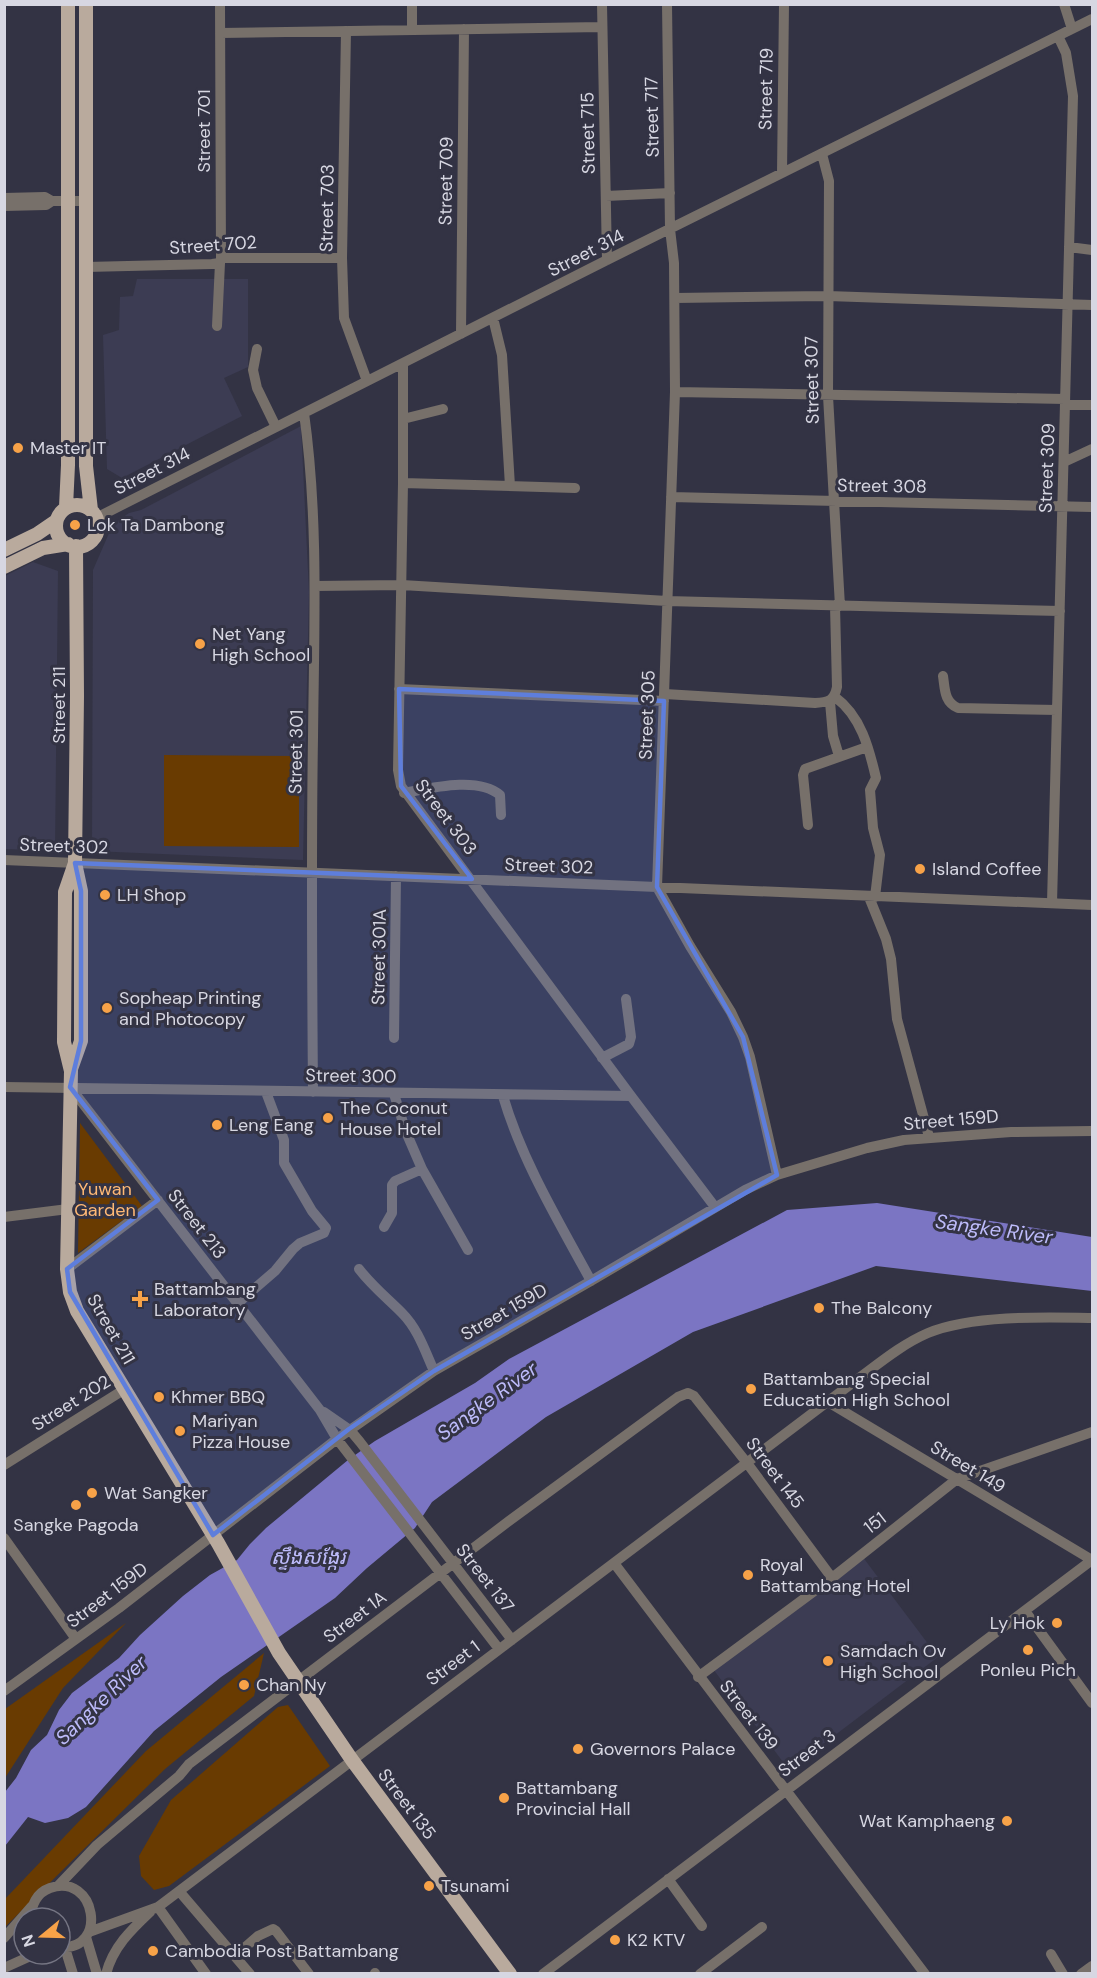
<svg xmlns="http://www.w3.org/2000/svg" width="1097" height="1978" font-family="'DM Sans','Noto Sans Khmer',sans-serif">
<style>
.built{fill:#3c3c53}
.green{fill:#693b01}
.water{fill:#7b75c3}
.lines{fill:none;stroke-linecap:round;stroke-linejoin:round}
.minor{stroke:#77706a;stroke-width:10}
.major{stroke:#b9aa9d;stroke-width:14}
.marked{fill:#5e7edc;fill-opacity:0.2;stroke:#5e7edc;stroke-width:4.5;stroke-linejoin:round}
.poi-dot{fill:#f7a248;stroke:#334;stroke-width:2}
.labels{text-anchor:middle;stroke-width:6;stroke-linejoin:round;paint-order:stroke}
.street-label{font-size:18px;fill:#d7d7e2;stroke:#334}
.poi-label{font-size:18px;fill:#d7d7e2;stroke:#334;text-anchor:start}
.park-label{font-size:18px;fill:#ffb975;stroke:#334}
.water-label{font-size:20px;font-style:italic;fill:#bdbbfa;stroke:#334}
</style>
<rect width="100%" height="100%" fill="#334"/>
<path class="built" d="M137,279H248V367L224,378L242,416L122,478L107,469L103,335L119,330L120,297L133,296Z
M301,426L309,592L303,860L92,851L93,570L113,524L129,513L141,510Z
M33,562L58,571L55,851L5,849V576Z
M862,1556L938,1657L789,1770L713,1669Z"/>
<path class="green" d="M164,755L299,756V847L164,846Z
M80,1123L142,1206L78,1253Z
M126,1623L63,1688L5,1778V1709Z
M264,1653L254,1696L165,1769L5,1927V1899L146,1751Z
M288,1705L330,1766L169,1886L154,1890L141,1876L139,1856L171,1800L278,1707Z"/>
<path class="water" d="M877,1203L1092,1237V1291L876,1266L693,1332L546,1417L432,1502L415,1528L367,1568L335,1598L221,1677L154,1731L86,1807L68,1818L45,1823L28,1817L5,1846V1792L16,1778L31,1750L47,1735L59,1710L72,1693L119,1658L140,1635L183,1596L210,1575L237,1560L250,1544L266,1528L348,1460L375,1441L475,1383L509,1359L787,1210Z"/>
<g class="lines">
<path class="minor" d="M220,4L221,258
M412,4V30
M602,4L607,260
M667,4L670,229L674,263L675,392L657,887L690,946L731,1012L743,1037L750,1057L777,1175
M1064,4L1072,29
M346,31L342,258L344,318L367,381
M220,33L602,27
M822,154L829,181L828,396L840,606
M782,173L784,4
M606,196L670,193
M4,198L45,197L52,201H86
M4,206L46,205L52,201
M1069,247L1092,250
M86,267L212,264L220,263L221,258H342
M675,298L828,296L1092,305
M493,318L502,355L510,486
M217,326L220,263
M461,334L464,29
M257,349L253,370L257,388L276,427
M403,364V483L398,770L401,786L631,1096L715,1207
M675,392L1065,399
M1065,405H1092
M304,413C319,520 314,630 313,738C311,856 312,974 313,1092
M403,419L443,409
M1064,462L1092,449
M403,483L575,488
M671,497L1092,507
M96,518L607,260L1092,19
M315,586L402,585L667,601L1060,611
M943,676C945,689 944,702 958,708L1057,710
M399,689L664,701
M665,694L815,703C829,702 834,701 837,687L835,606
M835,697C861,716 869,748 876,778L870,790L873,828L880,855L875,897
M830,702L833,736L839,756
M404,793C431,788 478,776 500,795L501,815
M808,825L803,775L805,769L867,747
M4,860L1092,905
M869,897L886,939L891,959L897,1019L929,1137
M1052,903L1073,96L1066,53L1058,36
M394,1038L396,876
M602,1058L629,1044L631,1037L626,999
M4,1087L631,1096
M70,1087L320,1410L337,1439L499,1649
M394,1094L406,1132L422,1169L468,1250
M503,1096C522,1161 559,1222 591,1281
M4,1217L68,1209
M384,1227L392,1213V1185L395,1181L422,1169
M67,1269L158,1200
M359,1269C372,1286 387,1298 402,1313C418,1329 425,1351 434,1371
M238,1303L275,1271L293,1249L300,1243L324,1233L326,1228L312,1211L284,1163V1140L266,1092
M828,1402L1092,1560
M324,1412L350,1430L360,1442L512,1640
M4,1465L125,1389
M4,1538L76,1639
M614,1563L925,1974
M1025,1611L1092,1703
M698,1677L832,1578L957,1479L1092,1432
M4,1691L119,1608L337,1439L434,1371L591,1281L745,1190L777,1175L867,1148L904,1140L1011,1132L1092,1131
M668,1879L702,1926
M58,1886L97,1845L179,1776L189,1764L509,1521L678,1397L688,1393L694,1396L747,1463L832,1578
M179,1891L250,1974
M158,1907L206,1974
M30,1918C32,1905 36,1893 50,1888C96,1872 109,1951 60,1947
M89,1932L158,1907L851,1384C876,1366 900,1345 928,1333C972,1315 1044,1317 1092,1318
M86,1937L97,1974
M4,1938L32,1906
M65,1948L73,1974
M1051,1954L1063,1974
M235,1956L258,1936L273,1929L276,1931L309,1974
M4,1968L35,1954
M375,1973V1974
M106,1974C113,1947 131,1930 150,1912
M543,1974L1092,1560
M700,1974L762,1927
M1081,1974L1092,1966"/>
<path class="major" d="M86,4V466L91,510
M56 526a21 21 0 1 1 42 0a21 21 0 1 1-42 0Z
M66,507L68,465V4
M4,550L37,534L56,521
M4,567L43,548L68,544
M75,863L65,892L64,1042L71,1071L67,1269L70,1292L77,1311L218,1543L279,1653L352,1760L510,1974
M71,1069L81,1041V891L75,863L77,696L76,546"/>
</g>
<path class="marked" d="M399,689L664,701L657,887L743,1037L777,1175L434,1371L349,1429L213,1535L70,1292L67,1269L158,1200L70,1087L81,1041V891L75,863L472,879L401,786Z"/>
<g class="poi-dot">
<circle cx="18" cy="448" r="6"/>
<circle cx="75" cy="525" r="6"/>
<circle cx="200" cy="644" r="6"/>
<circle cx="920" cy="869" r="6"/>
<circle cx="105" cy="895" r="6"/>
<circle cx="107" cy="1008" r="6"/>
<circle cx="328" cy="1118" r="6"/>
<circle cx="217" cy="1125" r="6"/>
<path d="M137 1290h6v6h6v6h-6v6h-6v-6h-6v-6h6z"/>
<circle cx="819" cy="1308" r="6"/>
<circle cx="751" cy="1389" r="6"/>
<circle cx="159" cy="1397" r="6"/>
<circle cx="180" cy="1431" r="6"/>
<circle cx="92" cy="1493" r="6"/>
<circle cx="76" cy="1505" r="6"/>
<circle cx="748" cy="1575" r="6"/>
<circle cx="1057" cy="1623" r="6"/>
<circle cx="1028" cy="1650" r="6"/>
<circle cx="828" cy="1661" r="6"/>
<circle cx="244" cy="1685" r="6"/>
<circle cx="578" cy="1749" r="6"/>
<circle cx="504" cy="1798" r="6"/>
<circle cx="1007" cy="1821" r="6"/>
<circle cx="429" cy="1886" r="6"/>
<circle cx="615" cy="1940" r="6"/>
<circle cx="153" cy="1951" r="6"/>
</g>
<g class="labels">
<g class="street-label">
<text transform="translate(766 89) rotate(-89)" y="6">Street 719</text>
<text transform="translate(652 117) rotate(-91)" y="6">Street 717</text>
<text transform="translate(204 131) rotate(-90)" y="6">Street 701</text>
<text transform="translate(588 133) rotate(-91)" y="6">Street 715</text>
<text transform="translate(446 181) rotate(-89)" y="6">Street 709</text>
<text transform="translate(327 208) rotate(-89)" y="6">Street 703</text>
<text transform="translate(213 245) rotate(-4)" y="6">Street 702</text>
<text transform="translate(586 253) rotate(-27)" y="6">Street 314</text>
<text transform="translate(812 380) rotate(-91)" y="6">Street 307</text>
<text transform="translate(1047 468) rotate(-88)" y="6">Street 309</text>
<text transform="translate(152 471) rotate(-27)" y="6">Street 314</text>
<text transform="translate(882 486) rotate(1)" y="6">Street 308</text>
<text transform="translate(59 705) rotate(-90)" y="6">Street 211</text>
<text transform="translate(647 715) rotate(-88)" y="6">Street 305</text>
<text transform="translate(296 752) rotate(-89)" y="6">Street 301</text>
<text transform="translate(446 817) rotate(53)" y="6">Street 303</text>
<text transform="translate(64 846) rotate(2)" y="6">Street 302</text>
<text transform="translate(549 866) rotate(2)" y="6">Street 302</text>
<text transform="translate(379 957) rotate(-89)" y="6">Street 301A</text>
<text transform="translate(351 1076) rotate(1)" y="6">Street 300</text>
<text transform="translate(951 1120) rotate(-5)" y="6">Street 159D</text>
<text transform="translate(197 1224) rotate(52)" y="6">Street 213</text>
<text transform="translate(504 1312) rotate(-30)" y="6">Street 159D</text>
<text transform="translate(111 1329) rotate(60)" y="6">Street 211</text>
<text transform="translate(71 1403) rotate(-32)" y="6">Street 202</text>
<text transform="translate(968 1467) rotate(31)" y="6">Street 149</text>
<text transform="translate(775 1473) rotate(53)" y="6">Street 145</text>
<text transform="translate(875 1523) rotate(-38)" y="6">151</text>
<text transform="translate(485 1578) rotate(52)" y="6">Street 137</text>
<text transform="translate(107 1595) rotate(-37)" y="6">Street 159D</text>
<text transform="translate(355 1617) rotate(-37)" y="6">Street 1A</text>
<text transform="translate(453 1663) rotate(-37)" y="6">Street 1</text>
<text transform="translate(749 1715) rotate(52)" y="6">Street 139</text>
<text transform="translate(807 1753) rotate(-37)" y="6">Street 3</text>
<text transform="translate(407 1804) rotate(53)" y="6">Street 135</text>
</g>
<g class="poi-label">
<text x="30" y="454">Master IT</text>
<text x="87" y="531">Lok Ta Dambong</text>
<text x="212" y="640">Net Yang<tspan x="212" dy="21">High School</tspan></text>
<text x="932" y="875">Island Coffee</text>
<text x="117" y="901">LH Shop</text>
<text x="119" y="1004">Sopheap Printing<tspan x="119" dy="21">and Photocopy</tspan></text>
<text x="340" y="1114">The Coconut<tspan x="340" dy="21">House Hotel</tspan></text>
<text x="229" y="1131">Leng Eang</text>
<text x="154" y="1295">Battambang<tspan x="154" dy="21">Laboratory</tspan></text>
<text x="831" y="1314">The Balcony</text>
<text x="763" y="1385">Battambang Special<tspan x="763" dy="21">Education High School</tspan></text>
<text x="171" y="1403">Khmer BBQ</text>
<text x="192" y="1427">Mariyan<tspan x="192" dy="21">Pizza House</tspan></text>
<text x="104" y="1499">Wat Sangker</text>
<text x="76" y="1531" text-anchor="middle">Sangke Pagoda</text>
<text x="760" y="1571">Royal<tspan x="760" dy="21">Battambang Hotel</tspan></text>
<text x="1045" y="1629" text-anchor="end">Ly Hok</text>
<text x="840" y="1657">Samdach Ov<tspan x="840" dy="21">High School</tspan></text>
<text x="1028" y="1676" text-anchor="middle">Ponleu Pich</text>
<text x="256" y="1691">Chan Ny</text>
<text x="590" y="1755">Governors Palace</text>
<text x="516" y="1794">Battambang<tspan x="516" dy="21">Provincial Hall</tspan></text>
<text x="995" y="1827" text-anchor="end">Wat Kamphaeng</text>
<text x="441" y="1892">Tsunami</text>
<text x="627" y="1946">K2 KTV</text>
<text x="165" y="1957">Cambodia Post Battambang</text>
</g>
<g class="park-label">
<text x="105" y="1195">Yuwan<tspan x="105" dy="21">Garden</tspan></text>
</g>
<g class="water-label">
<text transform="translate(994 1229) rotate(8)" y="7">Sangke River</text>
<text transform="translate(487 1401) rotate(-36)" y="7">Sangke River</text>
<text x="308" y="1564">ស្ទឹងសង្កែរ</text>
<text transform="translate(101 1700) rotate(-44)" y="7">Sangke River</text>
</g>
</g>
<rect width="1097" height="1978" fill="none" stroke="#d7d7e2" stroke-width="12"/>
<g transform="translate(42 1936) rotate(251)"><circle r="28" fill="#333344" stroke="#757583" stroke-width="1.5"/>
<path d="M0-4.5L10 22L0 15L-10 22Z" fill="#f7a248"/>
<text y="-9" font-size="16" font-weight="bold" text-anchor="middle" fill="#d7d7e2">N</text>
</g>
</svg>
